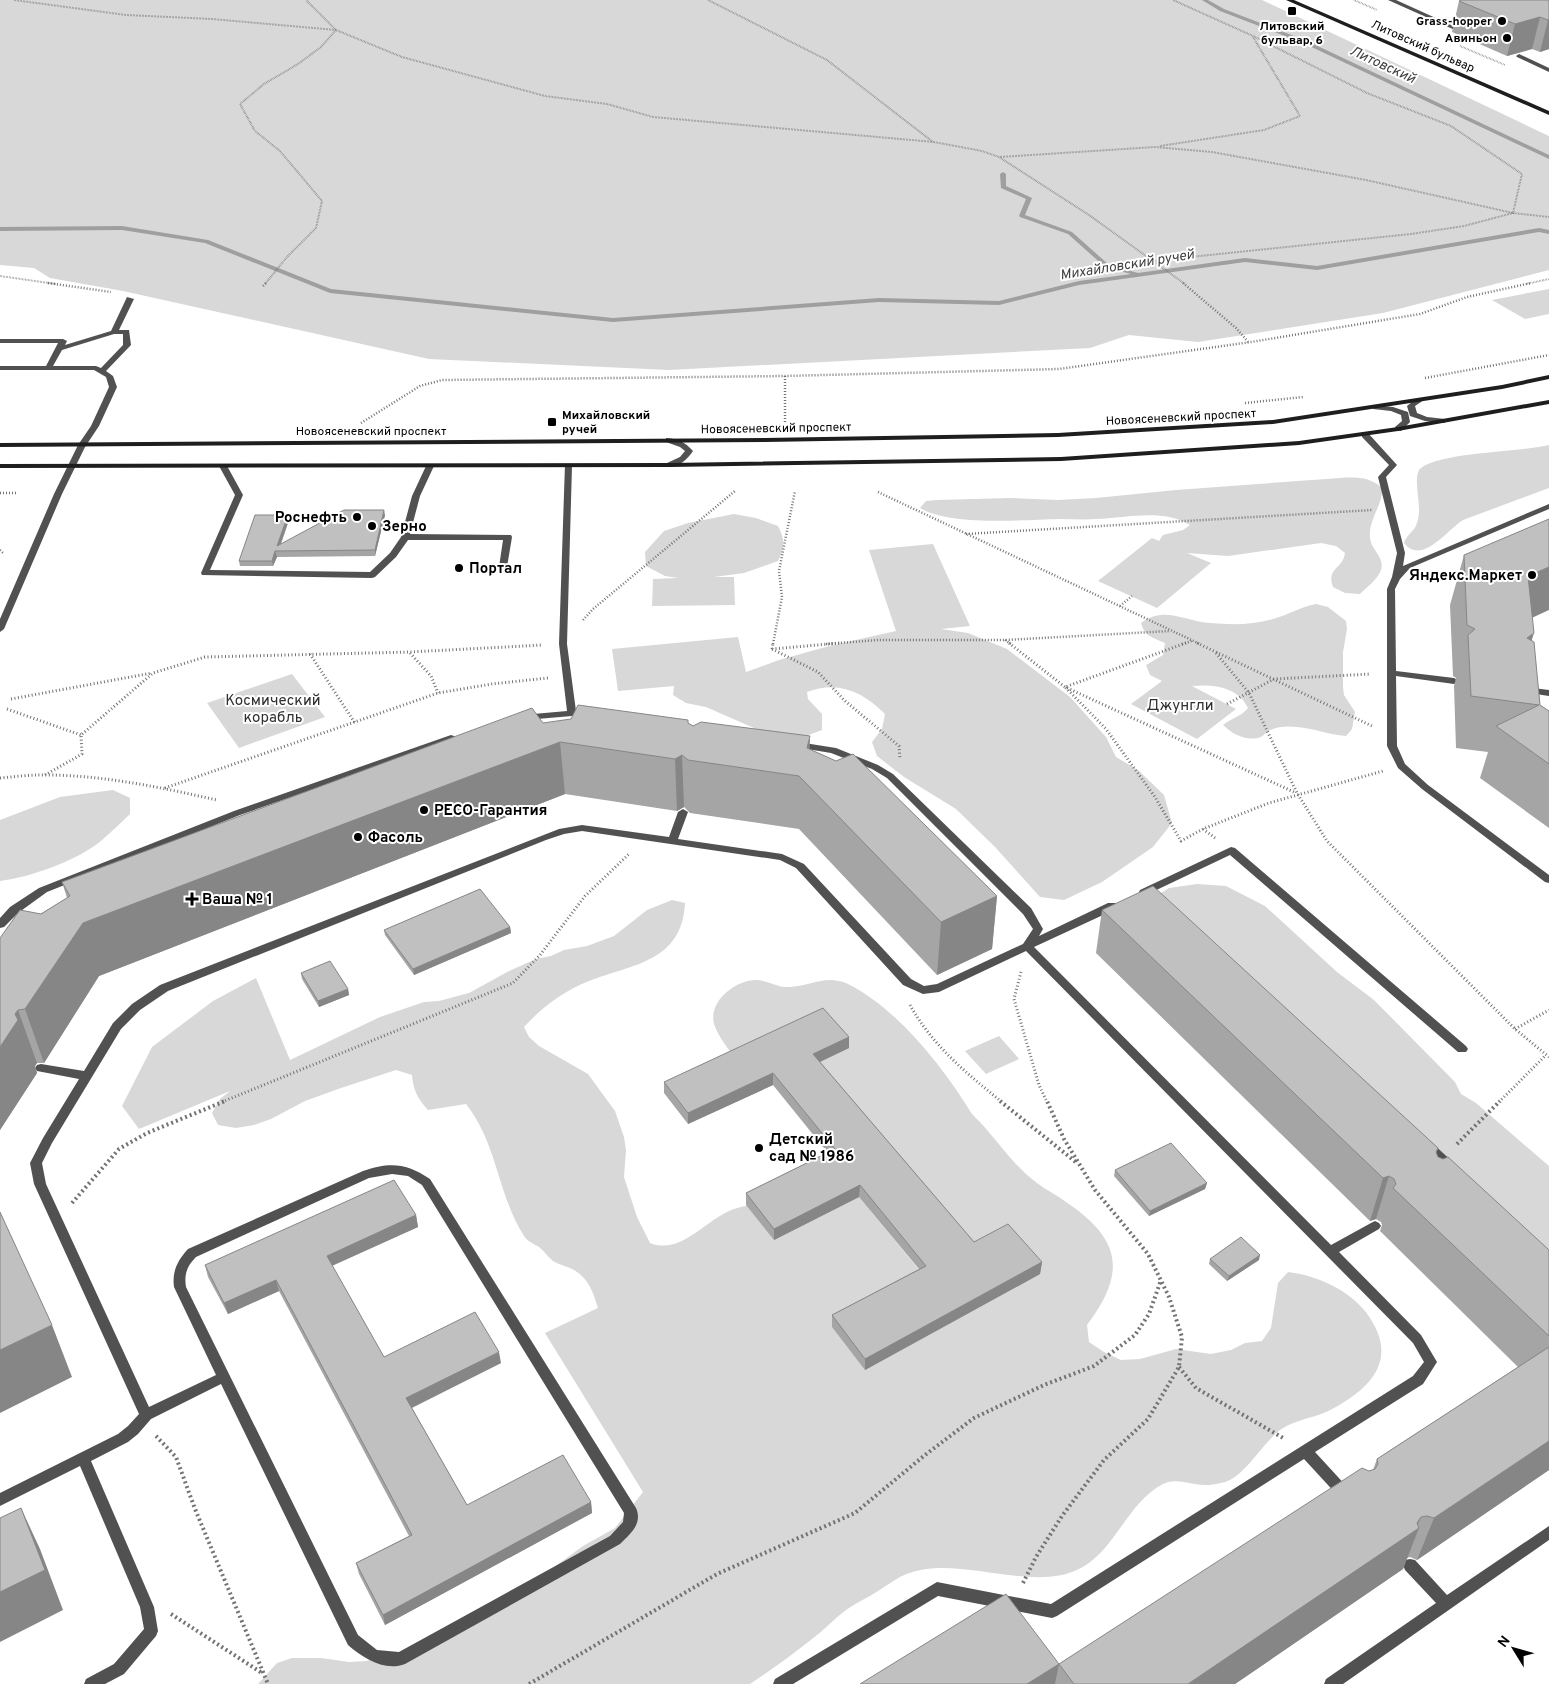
<svg xmlns="http://www.w3.org/2000/svg" width="1549" height="1684" font-family="Overpass,sans-serif">
<style>
.green{fill:#d8d8d8}
.lines{fill:none;stroke-linecap:round;stroke-linejoin:round}
.stream{fill:#9f9f9f;fill-rule:evenodd}
.path-far3{stroke:#737373;stroke-width:2;stroke-dasharray:0.5 1;stroke-linecap:butt}
.path-far2{stroke:#737373;stroke-width:2.5;stroke-dasharray:1 2;stroke-linecap:butt}
.path-far1{stroke:#737373;stroke-width:3;stroke-dasharray:1 2.5;stroke-linecap:butt}
.path{stroke:#737373;stroke-width:4;stroke-dasharray:2 3;stroke-linecap:butt}
.service{fill:#515151;fill-rule:evenodd}
.minor{fill:#515151;fill-rule:evenodd}
.tertiary{fill:#515151;fill-rule:evenodd}
.secondary{fill:#1e1e1e;fill-rule:evenodd}
.wall{fill:#a5a5a5}
.shaded-wall{fill:#868686}
.building{fill:#c0c0c0;stroke:#868686}
.poi-dot{fill:#000;stroke:#fff;stroke-width:2}
.labels{text-anchor:middle;stroke-width:4;stroke-linejoin:round;paint-order:stroke}
.far-poi-label{font-size:12px;font-weight:bold;fill:#000;stroke:#fff;text-anchor:end}
.far-street-label{font-size:12px;fill:#000;stroke:#fff}
.far-water-label{font-size:14px;font-style:italic;fill:#404040;stroke:#fff}
.poi-label{font-size:15px;font-weight:bold;fill:#000;stroke:#fff;text-anchor:start}
.park-label{font-size:15px;fill:#2f2f2f;stroke:#fff}
</style>
<rect width="100%" height="100%" fill="#fff"/>
<path class="green" d="M0,0H1262L1549,136V270L1383,313L1198,342L1129,335L1090,348L669,370L429,359L123,291L50,278L34,268L0,265Z
M1549,289V314L1525,319L1492,300Z
M1549,445V488L1463,520C1448,529 1422,566 1404,543C1406,535 1415,531 1417,523C1422,509 1416,492 1417,478C1417,476 1418,472 1419,470C1433,452 1523,452 1549,445Z
M1340,478C1357,477 1370,477 1382,488C1383,505 1368,520 1370,538C1371,550 1385,557 1381,570C1378,579 1367,587 1360,594L1345,593L1333,587C1326,568 1343,569 1345,553L1336,546L1321,543L1228,556L1187,553L1211,563L1157,608L1098,581L1152,538L1159,541L1163,535L1183,530L1190,525C1162,508 1127,518 1096,519C1084,520 1071,519 1058,519C1023,520 949,526 920,508L926,501L937,500L1010,498L1058,500L1096,498L1176,490Z
M734,514L756,518L778,526C785,539 785,548 778,561L744,573L714,577H734L735,605L652,606L653,579L678,578L665,576L646,566L645,552L664,531L688,523Z
M933,544L970,626L941,629L968,633L1007,649L1070,697L1106,737L1116,757L1138,770L1164,795L1172,823L1153,847L1102,882L1064,900L1040,897L995,847L956,809L904,777L877,756L872,742L882,729L885,714C863,692 838,680 807,692L808,699L822,714V730L803,737L763,732L706,707L686,703L673,695L674,686L618,691L612,649L738,637L746,672L779,660L833,645L896,631L869,550Z
M1316,604L1328,607L1346,621L1347,629L1343,652V687L1344,695L1355,712L1352,729L1346,736C1329,735 1313,728 1297,727C1288,726 1279,726 1270,730C1267,732 1264,735 1261,737C1247,742 1232,734 1223,725C1231,718 1241,717 1248,708C1238,687 1214,684 1192,686L1236,709L1197,739L1131,704L1162,681L1150,675L1146,665L1163,655L1165,643C1154,638 1144,636 1141,623C1165,605 1185,622 1211,623C1231,625 1253,625 1273,619C1288,615 1300,607 1316,604Z
M292,674L325,717L239,748L207,703Z
M113,790L130,798V814C121,823 111,832 101,841C76,861 31,877 0,881V820L60,797Z
M1197,884L1226,886L1265,906L1337,972L1374,1000L1455,1082L1461,1094L1476,1103L1549,1166V1309L1148,901L1169,888Z
M672,900L685,903C682,962 633,964 589,981C564,991 542,1007 524,1027L529,1037L539,1046L588,1074L615,1111L624,1137L626,1150L624,1177L637,1217L650,1243C680,1255 704,1222 729,1211C747,1203 766,1203 786,1202C810,1200 835,1199 859,1197L925,1277L973,1253L813,1065L736,1059C728,1049 718,1036 714,1024C708,1001 736,980 756,980C767,980 778,988 789,987C812,986 826,974 848,984C898,1009 943,1067 972,1114C995,1136 1011,1164 1037,1183C1046,1190 1057,1195 1066,1202C1121,1239 1127,1272 1087,1325L1089,1342L1104,1352L1121,1360L1140,1359L1176,1349L1211,1354L1231,1350L1245,1343L1262,1341L1271,1328L1278,1283L1288,1272C1320,1276 1357,1293 1373,1323C1396,1363 1368,1389 1334,1408C1318,1418 1297,1418 1280,1430C1263,1443 1245,1476 1225,1482C1220,1483 1212,1485 1207,1485C1193,1486 1177,1477 1163,1484C1127,1503 1116,1549 1081,1568C1037,1592 969,1560 921,1570C901,1574 897,1579 881,1589C870,1597 857,1602 846,1610C834,1619 824,1630 812,1639C792,1655 771,1670 750,1684H258L277,1663L292,1658H321L349,1662L366,1661L397,1653L546,1573L583,1546L615,1528L643,1492L545,1333L598,1308C593,1292 589,1279 574,1270C567,1266 559,1265 553,1261C548,1257 544,1251 539,1247C534,1244 527,1241 524,1236C497,1193 498,1145 466,1104L428,1110C418,1099 413,1090 412,1075L396,1070L341,1088L305,1101L271,1119L254,1125L236,1128L218,1125L212,1113L220,1099L230,1091L139,1129L122,1106L152,1047L213,1001L256,978L290,1060L380,1017L424,1002L439,1001L469,993L509,971L536,959L551,956L564,950L587,946L614,936L647,910Z
M999,1036L1019,1059L986,1074L965,1051Z"/>
<g class="lines">
<path class="stream" d="M1202,0H1208L1224,9L1307,41L1549,155V159L1303,43L1220,11Z
M1003,172L1006,174V186L1032,198L1025,215L1072,232L1109,265L1138,273L1245,258L1317,266L1539,228L1549,230V234L1539,232L1317,270L1245,262L1079,285L999,305L879,302L613,322L330,293L205,243L122,230L0,231V227L122,226L208,240L331,289L613,318L879,298L999,301L1079,281L1131,274L1105,267L1068,234L1020,217L1019,216L1026,199L1001,188L1000,174Z"/>
<path class="path-far3" d="M14,0L126,15L212,19L336,30L402,57L545,96L607,104L653,117L934,142L982,151L999,157L1089,215L1185,284
M708,0L827,60L933,142
M1354,0L1377,10
M1460,46L1505,65
M1160,146L1264,130L1300,116L1253,37
M1000,157L1155,147L1212,152L1366,180L1513,213L1549,217
M1152,261L1411,234L1464,226L1513,213L1522,174L1451,126L1367,93L1253,36L1173,0
M0,276L56,284
M265,284L287,257L316,228L322,201L280,151L255,131L240,104L264,84L298,64L321,47L336,30L306,0
M1526,284L1549,279"/>
<path class="path-far2" d="M48,283L111,292
M1183,283L1236,328L1249,343
M263,286L266,283
M785,376V423
M1425,378L1549,355
M1245,403L1303,397
M361,423L420,386L442,380L785,376L1059,369L1251,342L1420,314L1467,297L1531,283
M878,492L1200,644
M0,493H17
M966,534L1372,510
M0,550L4,554
M1120,606L1132,596
M583,620L593,609L735,491
M1005,640L1011,644
M773,644L782,597L779,571L795,491
M826,644L878,640H1005L1170,631
M1182,644L1192,641"/>
<path class="path-far1" d="M1009,643L1065,687L1296,793
M1186,643L1065,687L1106,729L1155,797L1181,841L1203,829
M1197,643L1372,726
M772,649L840,643
M772,649L818,672L844,700L899,746L900,759
M772,649L773,643
M410,653L431,676L438,693
M1216,653L1249,693L1297,793L1327,841L1515,1029L1549,1057
M310,654L355,723
M11,699L152,673
M1227,704L1274,679L1371,674
M7,709L81,735
M45,775L82,754L81,735L153,673L205,657L410,652L543,645
M0,778C13,777 26,775 38,775C98,774 159,787 217,800
M165,788L438,693L492,684L548,678
M1215,838L1203,829L1269,803L1383,771
M1021,972L1014,999L1039,1085L1047,1102
M910,1005C932,1045 967,1074 1002,1102
M1515,1029L1549,1010
M222,1102L513,983L540,955L585,896L629,854
M1499,1102L1546,1055"/>
<path class="path" d="M1000,1101L1077,1163
M1457,1144L1500,1101
M72,1203L119,1149L147,1133L225,1101
M1179,1367L1196,1388L1285,1439
M156,1436L176,1457L195,1509L268,1684
M1023,1583L1036,1557L1062,1516L1104,1460L1148,1419L1179,1367L1182,1337L1169,1297L1148,1254L1095,1190L1064,1139L1047,1101
M171,1614L262,1673
M529,1684L717,1574L855,1513L925,1455L974,1418L1044,1385L1094,1366L1135,1335L1149,1314L1161,1280"/>
<path class="service" d="M1388,0H1396L1460,29L1455,30Z
M1519,54L1549,68V72L1517,57L1516,56Z
M127,297L134,299L119,330H129L131,345L106,371L113,376L117,387L99,426L85,447H79L78,445L91,426L109,387L106,377L94,370H0V366H46L58,343H0V339H63L67,341L65,345L111,331ZM114,334H123V345L101,368L96,366H53L62,350Z
M1362,433H1368L1397,465L1386,477L1405,553L1403,566L1549,504V509L1410,568L1400,579L1395,589L1396,671L1454,678L1459,681L1454,684L1396,676L1397,746L1405,764L1428,785L1549,875V883L1545,882L1422,789L1398,768L1387,746V589L1392,577L1397,553L1378,477L1389,465L1362,437Z
M220,464H226L243,495L210,570L370,572L390,553L401,537L412,496L426,466L430,464L434,466L420,496L410,534L511,535L512,537L507,567L503,570L499,567L503,540H408L396,557L375,577L372,578L202,575L201,573L235,495L219,466Z
M565,464H568L572,466L567,644L576,711L591,713L593,715L588,718L572,716L525,720L522,719L520,717L522,715L567,711L559,644Z
M1525,687L1549,690V696L1522,692L1520,690L1522,688Z
M451,735L454,736L456,738L454,740L240,815L47,892L18,913L4,927L0,928V918L10,907L39,888L234,811Z
M798,742L836,748L878,765L893,774L1031,908L1043,929L1039,936L1108,903H1116L1117,906L1116,909L1034,947L1331,1245L1371,1223L1375,1221L1379,1223L1381,1226L1379,1229L1339,1252L1421,1335L1437,1362L1423,1384L1315,1452L1349,1489L1351,1493L1349,1497L1344,1499L1339,1497L1304,1459L1057,1616L1052,1618L938,1596L793,1684H773L775,1679L937,1582L1051,1604L1413,1376L1424,1362L1413,1343L1026,951L939,992L923,994L903,985L796,868L780,860L582,831L564,834L546,840L168,991L140,1010L121,1029L52,1143L42,1163L46,1184L149,1407L216,1375L174,1287C172,1272 177,1261 188,1249L363,1171C390,1162 406,1163 430,1179L636,1508C643,1524 630,1534 620,1544L405,1664C385,1672 363,1658 348,1645L221,1384L151,1419L138,1434L128,1442L91,1461L154,1607L158,1631L156,1636L124,1674L105,1684H84L86,1679L114,1664L144,1629L140,1607L80,1466L0,1506V1493L118,1434L128,1426L139,1414L34,1184L30,1163L43,1138L79,1079L37,1071L35,1068L37,1065L41,1064L84,1071L113,1023L132,1004L160,985L559,829L582,825L669,837L678,812L683,809L688,812L678,839L782,854L804,864L911,979L924,986L937,984L1023,944L1033,929L1023,914L887,778L872,769L831,753L795,747L793,745ZM392,1174L408,1176L422,1185L624,1513L623,1522L610,1536L399,1652L377,1650L358,1635L186,1287C184,1274 187,1266 196,1257L369,1178Z
M1231,847L1235,848L1466,1046L1468,1049L1466,1052H1458L1230,855L1148,894H1140L1139,892L1140,890Z
M1426,1139L1430,1141L1456,1165L1458,1168L1456,1171L1452,1173L1448,1171L1422,1147L1420,1144L1422,1141Z
M1549,1526V1540L1343,1684H1324L1326,1679L1436,1603L1405,1570L1403,1565L1405,1560L1410,1559L1415,1560L1447,1595Z"/>
<path class="minor" d="M1417,398H1423L1424,400L1415,406L1417,413L1427,417L1445,419V423L1425,421L1410,416L1407,406Z
M1373,405L1393,407L1408,412L1410,422L1401,431H1395V427L1402,421L1401,415L1391,411L1373,409Z
M666,438C677,438 686,443 693,451C687,460 679,467 667,467V463L680,457L685,451L680,447L666,442Z"/>
<path class="tertiary" d="M79,443H85L86,445L62,494L4,629L0,632V619L54,494Z"/>
<path class="secondary" d="M1286,0H1294L1549,111V115Z
M1549,375V379L1502,389L1273,424L1058,437L765,442L0,447V443L765,438L1058,433L1273,420L1502,385Z
M1549,400V404L1398,431L1299,445L1061,461L670,467L0,468V464L670,463L1061,457L1299,441L1398,427Z"/>
</g>
<path class="wall" d="M1549,0V49L1540,52L1532,49L1507,56L1452,32L1459,1Z
M288,515L289,520L281,544L385,515L375,556L277,557L273,566H240L239,561Z
M1464,555L1532,618V640L1540,705L1549,711V828L1480,778L1488,752L1456,748L1454,686L1456,678L1453,676L1450,605Z
M543,723H688L693,726L810,749L997,896L992,949L937,975L799,829L690,813L684,807L677,811L565,794L99,976L44,1063H37L35,1066L37,1073L0,1130V938L67,898L62,882Z
M1102,910L1438,1148L1436,1154L1438,1157L1549,1250V1470L1417,1560L1410,1557L1407,1558L1403,1569L1235,1684H860L1059,1664L1369,1471L1373,1470L1377,1459L1518,1367L1380,1231L1382,1225L1381,1222L1376,1219L1370,1221L1096,953Z
M510,927L511,933L414,975L385,935L384,930Z
M301,973L348,989L349,995L319,1007L302,979Z
M849,1048L820,1062L974,1242L1042,1262L1040,1274L865,1370L832,1327V1315L919,1269L859,1197L774,1240L746,1205V1193L828,1153L773,1085L688,1124L664,1093V1082Z
M1115,1170L1207,1183L1205,1189L1149,1216L1114,1176Z
M416,1215L418,1227L332,1266L384,1357L501,1363L412,1408L467,1505L591,1502L592,1513L385,1625L359,1574L356,1563L409,1536L279,1291L228,1314L208,1277L205,1265Z
M1210,1259L1259,1260L1227,1281L1209,1264Z"/>
<path class="shaded-wall" d="M1540,17L1532,49L1507,56L1515,24Z
M1548,20H1549V49L1540,52Z
M384,510L385,515L375,556V550Z
M288,515L289,520L278,551L277,546Z
M275,551L277,557L273,566L272,561Z
M1549,567V610L1514,626L1528,576Z
M1534,633L1518,684L1527,638Z
M810,736L809,787L807,748Z
M560,742L565,794L99,976L44,1063L25,1009L83,923Z
M682,755L684,807L677,811L675,759Z
M997,896L992,949L937,975L941,922Z
M510,927L511,933L414,975L413,969Z
M348,989L349,995L319,1007L318,1001Z
M18,1010L37,1063L35,1066L37,1073L0,1130V1047L15,1014Z
M849,1037V1048L813,1065V1054Z
M773,1073V1085L688,1124V1113Z
M1389,1176L1376,1219L1370,1221L1383,1178Z
M1207,1183L1205,1189L1149,1216L1150,1211Z
M860,1185L859,1197L774,1240V1229Z
M416,1215L418,1227L329,1267L327,1256Z
M1260,1255L1259,1260L1227,1281L1229,1276Z
M1042,1262L1040,1274L865,1370V1359Z
M276,1280L279,1291L228,1314L224,1303Z
M52,1325L72,1377L0,1413V1350Z
M499,1352L501,1363L409,1409L406,1398Z
M1549,1441V1470L1417,1560L1434,1518Z
M591,1502L592,1513L385,1625L383,1615Z
M21,1508L40,1549L63,1610L0,1642V1592Z
M1421,1517L1415,1531L1419,1528L1403,1569L1235,1684H1188L1417,1523Z
M1059,1664L1055,1684H1027Z"/>
<path class="building" d="M1461,0H1549V20H1548L1540,17L1515,24L1459,1Z
M344,510H384L375,550L275,551L272,561H239L255,515H288L277,546Z
M1549,519V567L1528,576L1534,633L1527,638L1534,642L1540,705L1549,711V764L1496,726L1539,705L1471,696L1468,635L1475,629L1467,625L1464,555Z
M578,705L688,720V723L693,726L701,722L810,736L807,748L836,761L853,754L997,896L941,922L799,776L688,760L682,755L675,759L560,742L83,923L25,1009L18,1010L15,1014L18,1020L0,1047V938L20,910L41,914L70,896L62,882L532,708L543,723L571,719Z
M1153,886L1438,1148L1436,1152L1438,1157L1443,1159L1448,1157L1549,1250V1336L1393,1188L1396,1184L1394,1179L1389,1176L1383,1178L1102,910Z
M480,889L510,927L413,969L384,930Z
M330,961L348,989L318,1001L301,973Z
M823,1008L849,1037L813,1054L974,1242L1008,1224L1042,1262L865,1359L832,1315L926,1266L860,1185L774,1229L746,1193L835,1149L773,1073L688,1113L664,1082Z
M1171,1143L1207,1183L1150,1211L1115,1170Z
M394,1180L416,1215L327,1256L384,1357L475,1312L499,1352L406,1398L467,1505L563,1455L591,1502L383,1615L356,1563L412,1535L276,1280L224,1303L205,1265Z
M0,1212L52,1325L0,1350Z
M1241,1237L1260,1255L1229,1276L1210,1259Z
M1549,1347V1441L1434,1518L1427,1516L1421,1517L1417,1523L1419,1528L1188,1684H1074L1059,1664L1362,1468L1369,1471L1375,1469L1378,1464L1377,1459Z
M21,1508L45,1570L0,1592V1518Z
M1006,1594L1059,1664L1027,1684H860Z"/>
<g class="poi-dot">
<rect x="1287" y="6" width="10" height="10" rx="2.5"/>
<circle cx="1502" cy="21" r="5"/>
<circle cx="1507" cy="38" r="5"/>
<rect x="547" y="417" width="10" height="10" rx="2.5"/>
<circle cx="357" cy="517" r="5"/>
<circle cx="372" cy="526" r="5"/>
<circle cx="459" cy="568" r="5"/>
<circle cx="1532" cy="575" r="5"/>
<circle cx="424" cy="810" r="5"/>
<circle cx="358" cy="837" r="5"/>
<path d="M189.5 891.5h5v5h5v5h-5v5h-5v-5h-5v-5h5z"/>
<circle cx="759" cy="1148" r="5"/>
</g>
<g class="labels">
<g class="far-poi-label">
<text x="1492" y="25">Grass-hopper</text>
<text x="1292" y="30" text-anchor="middle">Литовский<tspan x="1292" dy="14">бульвар, 6</tspan></text>
<text x="1497" y="42">Авиньон</text>
<text x="562" y="419" text-anchor="start">Михайловский<tspan x="562" dy="14">ручей</tspan></text>
</g>
<g class="far-street-label">
<text transform="translate(1423 46) rotate(24)" y="4">Литовский бульвар</text>
<text transform="translate(1181 417) rotate(-3)" y="4">Новоясеневский проспект</text>
<text transform="translate(776 428) rotate(-1)" y="4">Новоясеневский проспект</text>
<text x="371" y="435">Новоясеневский проспект</text>
</g>
<g class="far-water-label">
<text transform="translate(1383 64) rotate(25)" y="5">Литовский</text>
<text transform="translate(1127 264) rotate(-9)" y="5">Михайловский ручей</text>
</g>
<g class="poi-label">
<text x="347" y="522" text-anchor="end">Роснефть</text>
<text x="382" y="531">Зерно</text>
<text x="469" y="573">Портал</text>
<text x="1522" y="580" text-anchor="end">Яндекс.Маркет</text>
<text x="434" y="815">РЕСО-Гарантия</text>
<text x="368" y="842">Фасоль</text>
<text x="202" y="904">Ваша № 1</text>
<text x="769" y="1144">Детский<tspan x="769" dy="17">сад № 1986</tspan></text>
</g>
<g class="park-label">
<text x="273" y="705">Космический<tspan x="273" dy="17">корабль</tspan></text>
<text x="1180" y="710">Джунгли</text>
</g>
</g>
<g transform="translate(1514 1649) rotate(307)" stroke="#ffffff" stroke-width="4" paint-order="stroke">
<path d="M0-4L9 19L0 12L-9 19Z" fill="#000000"/>
<text y="-8" font-size="14" font-weight="bold" text-anchor="middle" fill="#000000">N</text>
</g>
</svg>
